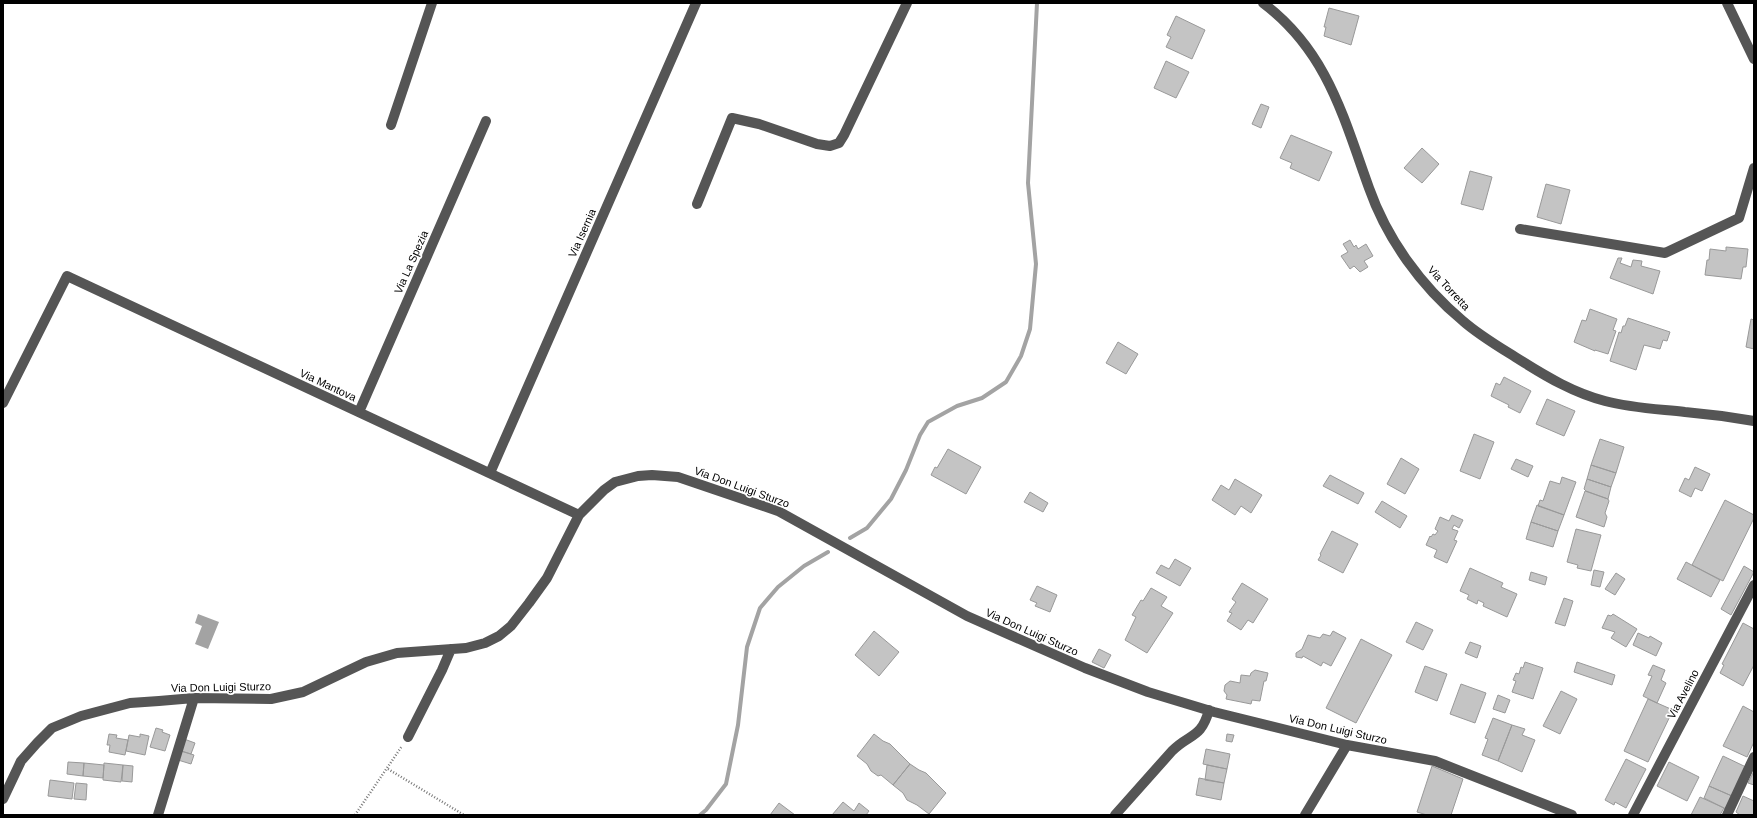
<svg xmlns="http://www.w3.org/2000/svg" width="1757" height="818" font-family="Helvetica,sans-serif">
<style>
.water{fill:#a3a3a3}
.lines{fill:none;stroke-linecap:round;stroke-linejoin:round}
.stream{stroke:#a3a3a3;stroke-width:4}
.building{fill:#c4c4c4;stroke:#999}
.path{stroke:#777;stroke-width:2.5;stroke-dasharray:1 2;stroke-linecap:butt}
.minor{stroke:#555;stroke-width:10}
.labels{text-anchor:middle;stroke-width:3.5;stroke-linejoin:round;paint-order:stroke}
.street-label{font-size:11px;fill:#000;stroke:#fff}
</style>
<rect width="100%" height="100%" fill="#fff"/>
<path class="water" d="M198,614L219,622L208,649L195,644L202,626L195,623Z"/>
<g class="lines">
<path class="stream" d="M850,538L867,528L891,499L906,470L920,435L928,422L957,406L982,398L1006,382L1021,356L1030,329L1036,264L1028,183L1037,3
M700,815L706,810L726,784L738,725L747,647L760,608L778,587L804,566L828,552"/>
</g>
<path class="building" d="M1329,8L1359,16L1351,45L1324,36L1326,27H1324Z
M1176,16L1205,30L1192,59L1166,47L1171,37L1167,35Z
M1166,61L1189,72L1176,98L1154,88Z
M1261,104L1269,107L1261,128L1252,124Z
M1291,135L1332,152L1319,181L1290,168L1292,163L1280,158Z
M1422,148L1439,164L1422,183L1404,168Z
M1470,171L1492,177L1483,210L1461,204Z
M1546,184L1570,190L1561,224L1537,217Z
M1350,240L1354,247L1356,245L1358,249L1366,244L1373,256L1364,261L1368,267L1360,272L1354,266L1350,269L1341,256L1348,252L1343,244Z
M1726,247L1748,249L1746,267H1743L1741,279L1705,275L1707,260H1709L1710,249L1726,251Z
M1618,258H1622L1620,263L1631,267L1633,260L1642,261L1641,266L1660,271L1653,294L1610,278Z
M1590,309L1617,319L1613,330L1616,331L1608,354L1595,350V351L1574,342L1582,320L1586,321Z
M1628,318L1670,332L1667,341L1663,340L1660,349L1644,345L1636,370L1610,361L1619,332L1621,333L1623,326H1625Z
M1751,319L1754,320V349L1746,347Z
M1118,342L1138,354L1126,374L1106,363Z
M1504,377L1531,391L1520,413L1508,407L1509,405L1491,396L1496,383L1500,385Z
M1547,399L1575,411L1564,436L1536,424Z
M1474,434L1494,442L1480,479L1460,471Z
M1600,439L1624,447L1616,473L1591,465Z
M948,449L981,467L966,494L931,475L935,467L937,468Z
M1401,458L1419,469L1405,494L1387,484Z
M1516,459L1533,466L1528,477L1511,469Z
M1591,465L1616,473L1611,487L1587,479Z
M1695,467L1710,474L1702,491L1695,488L1691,497L1679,491L1685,478L1689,480Z
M1330,475L1364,493L1358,504L1323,486Z
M1562,477L1576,482L1564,515L1538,506L1540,500L1543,501L1550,481L1560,484Z
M1235,479L1262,495L1251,513L1241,506L1235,515L1212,500L1221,485L1229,490Z
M1587,479L1611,487L1608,499L1586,491L1584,489Z
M1585,491L1608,499L1609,501L1605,513L1607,517L1604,527L1576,517Z
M1030,492L1048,503L1043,512L1024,502Z
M1725,500L1754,515V518L1723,581L1692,565Z
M1382,501L1407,516L1400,528L1375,512Z
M1537,505L1564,515L1558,531L1531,522Z
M1452,515L1463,520L1459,528L1454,525L1452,529L1458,531L1454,540L1457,541L1447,563L1434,557L1437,550L1426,545L1430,536L1431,537L1433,534L1435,535L1438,531L1435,529L1440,517L1449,521Z
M1531,522L1558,531L1553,547L1526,539Z
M1576,529L1601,535L1591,571L1577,568L1578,565L1567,562Z
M1332,531L1358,544L1343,573L1318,560L1321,555L1320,554Z
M1175,559L1191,568L1180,586L1156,573L1161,565L1169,569Z
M1686,562L1720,580L1711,597L1677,579Z
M1744,566L1754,572L1731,615L1721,609Z
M1470,568L1503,583L1501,587L1517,594L1507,617L1483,606L1484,603L1478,600L1477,604L1467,599L1469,595L1460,591Z
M1594,570L1604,572L1600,587L1591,585Z
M1531,572L1547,577L1545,585L1529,580Z
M1616,573L1625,579L1615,595L1605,589Z
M1242,583L1268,599L1253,623L1248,620L1241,630L1227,621L1232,613L1229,612L1236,602L1232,599Z
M1037,586L1057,595L1050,612L1035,606L1037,603L1030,600Z
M1151,588L1167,597L1161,606L1173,613L1147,653L1125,640L1136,617L1132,615L1141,600L1143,601Z
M1564,598L1573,601L1565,626L1555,623Z
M1613,614L1637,629L1626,647L1611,638L1615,632L1602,628L1608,615L1611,616Z
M1416,622L1433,630L1423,650L1406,642Z
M1743,623L1754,629V665L1743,686L1720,673L1724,665L1722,664Z
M874,631L899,652L879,676L855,655Z
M1333,631L1346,638L1331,666L1323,662L1321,666L1303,656L1302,658L1296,657V653L1302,649L1308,635L1320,638L1323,634L1330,636Z
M1638,633L1649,638L1650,636L1662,643L1656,656L1633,645Z
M1361,639L1392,655L1356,723L1326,708Z
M1470,642L1481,646L1477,658L1465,653Z
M1099,649L1111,655L1104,668L1092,662Z
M1525,662L1543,668L1533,699L1512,692L1516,681L1513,680L1516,673L1519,674L1521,667L1523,668Z
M1577,662L1615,675L1612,685L1574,672Z
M1653,665L1665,670L1661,680L1666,683L1657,703L1643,696L1652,676L1648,675Z
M1425,666L1447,674L1437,701L1415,692Z
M1255,670L1268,673L1266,681H1264L1260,701L1252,700L1251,704L1226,699L1227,695L1224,691L1225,685L1230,681L1240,683L1241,675L1250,676L1251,673Z
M1461,684L1486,693L1475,723L1450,714Z
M1561,691L1577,699L1560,734L1543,726Z
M1498,695L1510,700L1505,713L1493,709Z
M1648,699L1673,710L1648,762L1624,751Z
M1743,706L1754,712V742L1747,757L1723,746Z
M1493,718L1512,725L1498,761L1482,755L1488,739L1485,738Z
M1512,725L1525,729L1522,735L1535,740L1522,772L1498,761Z
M156,728L163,730L162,732L170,735L165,751L150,747Z
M109,734L117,735L116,738L128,740L125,755L109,752L110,745H107Z
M140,734L149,736L145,755L126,751L129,735L140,737Z
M874,734L883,741L890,744L910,764L893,785L881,775L878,776L871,771L867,764L857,756Z
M1227,734L1234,735L1232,742L1226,741Z
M184,739L195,743L191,754L181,751Z
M1206,749L1230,754L1227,769L1203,764Z
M181,751L194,755L191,764L178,760Z
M1723,756L1746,767L1732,796L1709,786Z
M1626,759L1646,769L1626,808L1615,802L1614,805L1605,800Z
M68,762L84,763L83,776L67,774Z
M1669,762L1699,777L1687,801L1657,786Z
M84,763L104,765L103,778L83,776Z
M104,763L123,765L121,782L103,780Z
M910,764L919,770L926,773L946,793L929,814L917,805L907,800L903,793L893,785Z
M123,765L133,766L132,782L122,781Z
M1207,765L1227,769L1224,783L1205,780Z
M1432,766L1463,779L1451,815H1427L1417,812Z
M1754,771V785L1748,783Z
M1199,778L1224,783L1221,800L1196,795Z
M50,780L74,783L72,799L48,796Z
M76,783L87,784L86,800L74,799Z
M1709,786L1732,796L1726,809L1704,798Z
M1743,796L1754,801V815H1740L1736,812Z
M1700,797L1724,808L1720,815H1691Z
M843,802L854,811L859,803L869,811L866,815H832Z
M779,803L795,815H770Z"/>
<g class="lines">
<path class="path" d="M388,769L464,815
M355,815L402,746"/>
<path class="minor" d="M1263,3C1327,51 1343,116 1369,188C1387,239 1421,286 1463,321C1480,336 1501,348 1520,360C1547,377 1574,393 1605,401C1631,408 1658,409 1685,412C1708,414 1731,417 1754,421
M1727,3L1754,59
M391,125L432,3
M697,204L732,118L759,124L817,144L830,146L839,143L844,135L907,3
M1520,229L1665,253L1739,218L1754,168
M3,403L67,276L579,515
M359,412L486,121
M490,473L696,3
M408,737L442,670L451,649
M3,799L21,761L37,743L52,728L81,716L130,703L159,701L194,698L271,699L303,692L366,662L397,653L466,648L485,643L499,636L511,626L529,603L547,578L579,515L604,490L615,482L638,476L652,475L678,477L778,511L967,616L1085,668L1148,692L1214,712L1347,745L1435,761L1572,815
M158,815L194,698
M1115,815L1172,751C1190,733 1201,739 1209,710
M1305,815L1347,745
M1633,815L1754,585
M1727,815L1754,757"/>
</g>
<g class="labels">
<g class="street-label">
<text transform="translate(582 233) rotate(-66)" y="4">Via Isernia</text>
<text transform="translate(411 262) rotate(-66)" y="4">Via La Spezia</text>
<text transform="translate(1449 288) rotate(47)" y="4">Via Torretta</text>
<text transform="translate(328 385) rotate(25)" y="4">Via Mantova</text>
<text transform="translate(742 487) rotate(20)" y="4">Via Don Luigi Sturzo</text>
<text transform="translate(1032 632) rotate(24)" y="4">Via Don Luigi Sturzo</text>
<text transform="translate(221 687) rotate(-1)" y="4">Via Don Luigi Sturzo</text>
<text transform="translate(1683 694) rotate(-62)" y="4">Via Avelino</text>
<text transform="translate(1338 729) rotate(13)" y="4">Via Don Luigi Sturzo</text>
</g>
</g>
<rect width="1757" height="818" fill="none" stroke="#000000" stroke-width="8"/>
</svg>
